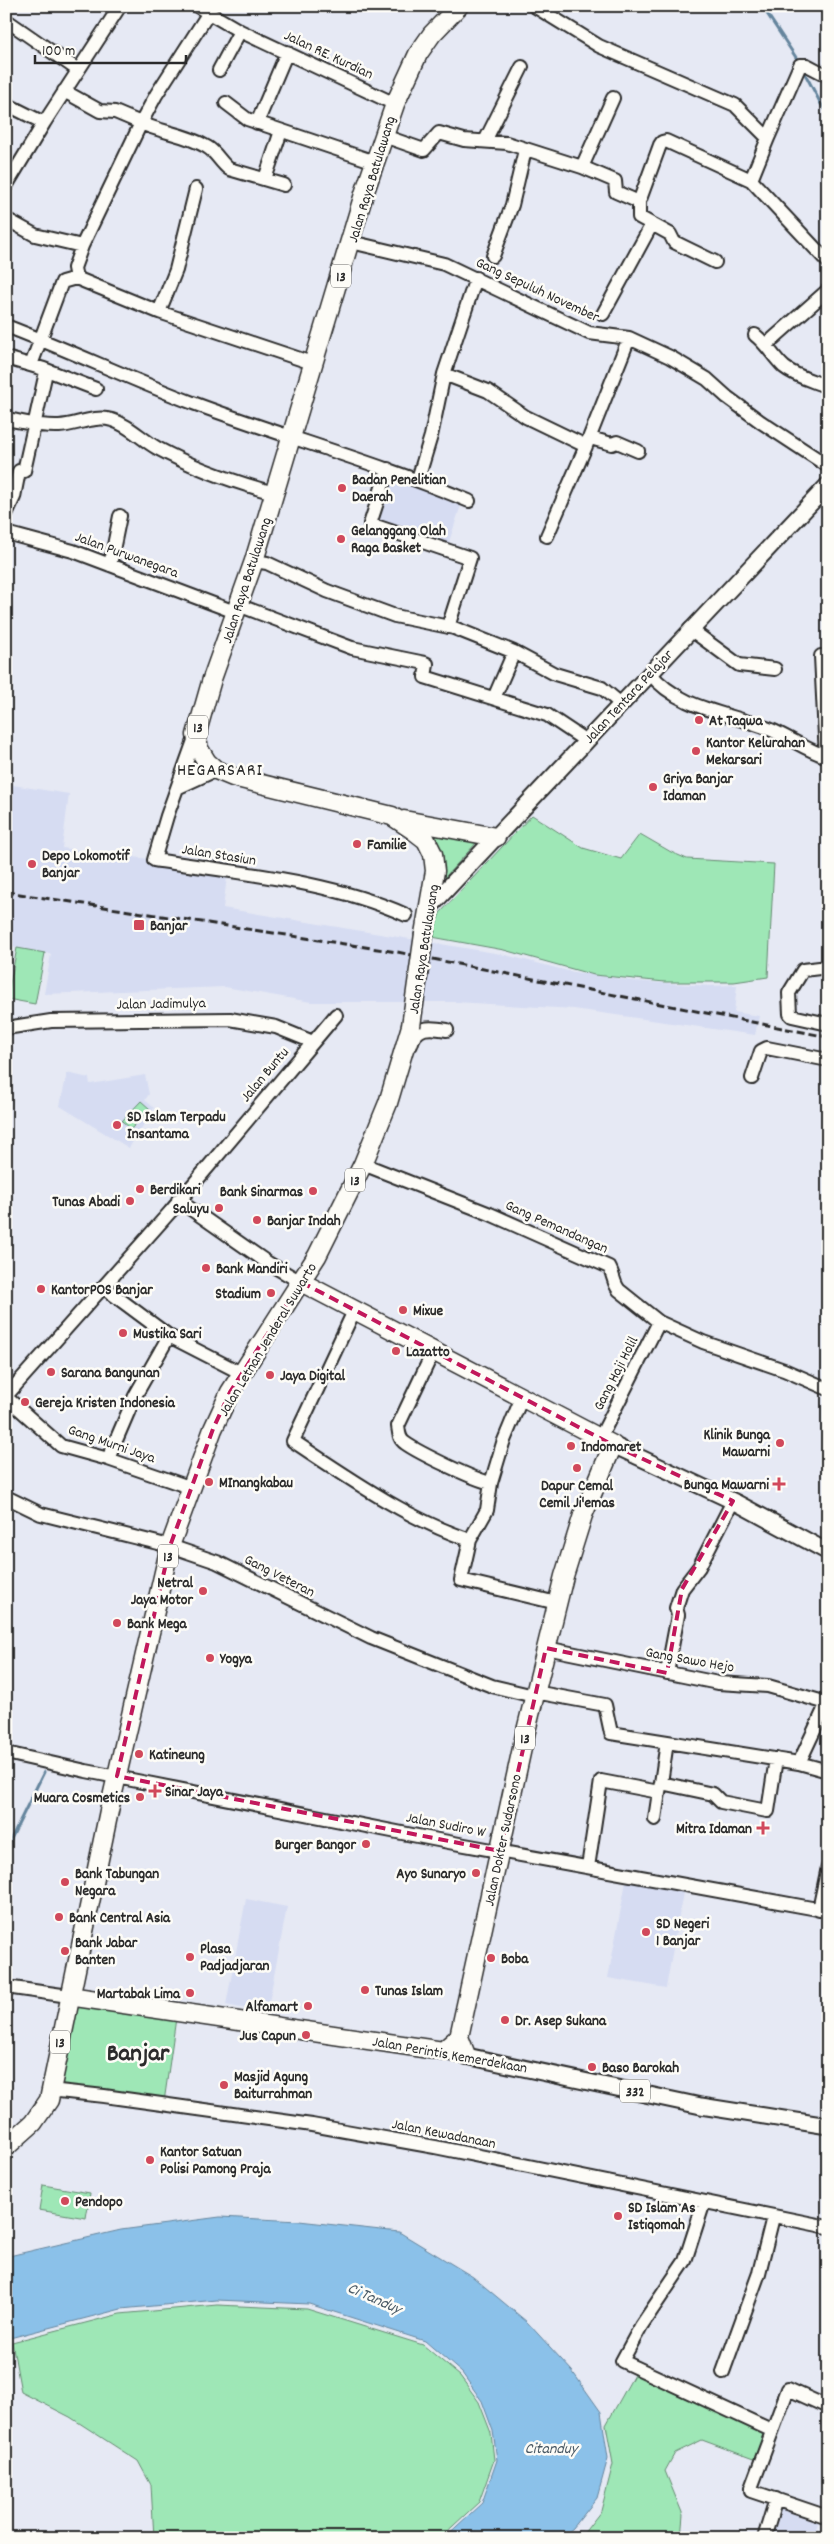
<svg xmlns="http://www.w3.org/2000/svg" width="834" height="2544" font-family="Dekko,sans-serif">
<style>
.built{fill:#d6dcf2}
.green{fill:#9ee7b6;stroke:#648970}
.water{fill:#8bc1e9;stroke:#65859d}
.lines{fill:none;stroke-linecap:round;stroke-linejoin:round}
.stream{stroke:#65859d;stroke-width:3}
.minor-casing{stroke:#2b2b2b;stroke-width:16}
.major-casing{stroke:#2b2b2b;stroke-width:19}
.highway-casing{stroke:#2b2b2b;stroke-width:21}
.minor{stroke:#fdfcf7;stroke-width:12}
.major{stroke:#fdfcf7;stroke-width:15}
.highway{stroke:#fdfcf7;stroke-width:18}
.rail{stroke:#2b2b2b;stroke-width:3;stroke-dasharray:8 4;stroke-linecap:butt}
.highway-bridge-casing{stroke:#2b2b2b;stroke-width:21;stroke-linecap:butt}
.highway-bridge{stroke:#fdfcf7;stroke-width:18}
.marked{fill:none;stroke:#c2185b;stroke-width:4;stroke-dasharray:10 6;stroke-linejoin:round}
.poi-dot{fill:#d1495b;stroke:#fdfcf7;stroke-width:2}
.labels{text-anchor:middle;stroke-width:5;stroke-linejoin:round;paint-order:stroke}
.shield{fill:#fdfcf7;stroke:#6a6a68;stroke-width:1}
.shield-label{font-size:14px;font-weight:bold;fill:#2b2b2b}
.street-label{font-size:15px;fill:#2b2b2b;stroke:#fdfcf7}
.poi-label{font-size:15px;font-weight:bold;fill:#2b2b2b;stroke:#fdfcf7;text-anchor:start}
.water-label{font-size:16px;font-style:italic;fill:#485864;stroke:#fdfcf7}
.quarter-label{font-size:18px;letter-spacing:1px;fill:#2b2b2b;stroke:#fdfcf7}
.town-label{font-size:25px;font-weight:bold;fill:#2b2b2b;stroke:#fdfcf7}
</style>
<rect width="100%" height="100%" fill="#e6e9f4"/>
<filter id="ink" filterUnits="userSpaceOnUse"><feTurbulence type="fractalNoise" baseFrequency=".02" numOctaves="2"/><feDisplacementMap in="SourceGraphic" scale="10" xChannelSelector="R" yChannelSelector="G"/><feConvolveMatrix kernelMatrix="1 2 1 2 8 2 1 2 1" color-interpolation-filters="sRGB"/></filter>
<g filter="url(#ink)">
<path class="built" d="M389,471L463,499L447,548L372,523Z
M6,784L69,794L62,848L228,869L223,908L501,954L568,971L632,981L710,986L737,985L734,1012L759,1016L755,1035L574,1009L455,1002H311L225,987L44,994L51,954L7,946L6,949Z
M67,1073L89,1078L90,1084L145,1075L149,1094L145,1100L154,1108L129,1148L60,1106Z
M627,1876L684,1887L666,1988L608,1978Z
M246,1899L287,1907L267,2013L226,2005Z
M779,2505L819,2520L813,2538H766Z"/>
<path class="green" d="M532,815L583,848L621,859L640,834L671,852L687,859L774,864L768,977L734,982H665L594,975L504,950L432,937L440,913Z
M428,830L479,840L445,877Z
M17,948L45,953L35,1004L7,999Z
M141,1101L150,1109L131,1129L122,1121Z
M71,2002L176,2018L164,2102L59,2086Z
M43,2185L90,2193L86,2218L39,2210Z
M217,2305L307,2309L423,2345L460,2376L479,2402L491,2433L494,2460L479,2502L440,2538H154L151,2485L138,2461L70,2417L21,2392L12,2342L120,2314Z
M635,2373L767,2433L756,2460L702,2440L675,2453L665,2471L683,2515L681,2538H580L601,2511L613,2464L606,2425Z"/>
<path class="water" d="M220,2217L299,2221L399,2232L473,2277L527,2322L572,2371L601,2412L608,2458L597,2498L573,2528L561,2538H444L482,2503L497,2460L493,2431L482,2401L462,2373L425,2341L309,2304L217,2300L121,2309L6,2339V2259L9,2256L121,2230Z"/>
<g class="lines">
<path class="stream" d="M762,6L799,62
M802,68L821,104L828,113
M6,1849L44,1772"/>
<defs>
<path id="minor" d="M197,6L240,31L395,104
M534,6L599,46L735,105L768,138L751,180
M6,20L78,70
M219,70L240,31
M64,91L100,111L115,112L141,123L156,95L208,14
M226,103L247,119L375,162
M6,104L44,123
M257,123L287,52
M384,136L424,150L439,133L464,140L507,143L582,167L615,181L616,192L639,202V217L670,234L674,242L715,262
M768,138L800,65H807L828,76
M485,141L522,67
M582,167L613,98
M265,179L281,131
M6,186L44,123L120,6
M196,189L176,270L159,312L315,364
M639,202L660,145L662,142L666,141L751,180L828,262
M6,219L35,235L82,246
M351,242L444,264L589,333L629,338L670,357L707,379L727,397L761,422L828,466
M493,256L512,205L525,150
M76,278L74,268L82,246L141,123C163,133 186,134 207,147C216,152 220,162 229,169L284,185
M603,314L652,224
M6,326C69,350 130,379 193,403C284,437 379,463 469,501
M755,335C767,344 773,357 784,367C796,377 814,381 828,387
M767,344L828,290
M6,358L44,369L46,372L24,471
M31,365L62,282L76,278L159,312
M44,369L96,389
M444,374L476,278
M6,419C24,422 41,427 59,426C77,425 94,415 112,420C129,425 141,439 157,448C194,468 234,482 274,493
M590,438L612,444L617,442L638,451
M388,469L370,524L470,558L448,627
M418,479L431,436L444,374L488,391L526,417L586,446
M6,514L14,497L19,471
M6,533L73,551L235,612
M547,536L586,446L629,338
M254,561L267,563L327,591L395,616L454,628L514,652L494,698
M110,565L120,516
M238,605L352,648L425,663L427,664L425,677L547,715L586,741
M690,629L739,665L775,669
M514,652L555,674L602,688L621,704
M821,656L826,757
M650,673C678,709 729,713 769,729C789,737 807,751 828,757
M196,735L167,816L154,860C238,873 328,880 406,915
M179,787L216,770
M828,967L803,970L789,993L790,1014L792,1016L828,1024
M6,1028L51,1021L230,1019L276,1027L313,1042
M411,1045C416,1025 430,1027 447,1030
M752,1078L761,1051L767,1048L828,1060
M363,1164L490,1214L609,1267C614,1275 613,1283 619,1290L659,1322L703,1342L784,1370L828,1389
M178,1200L268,1263L301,1282
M103,1287L169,1336L243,1374
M354,1311L293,1441C349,1478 407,1519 470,1540
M433,1352L398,1426C399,1433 399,1439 405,1443C419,1453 475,1480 491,1483L503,1443L522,1397
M6,1396L170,1212L336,1015
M6,1397L61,1446L108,1459L192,1488
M600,1438L659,1322
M108,1459L135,1396L169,1336
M491,1483L487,1510L470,1540L461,1580L557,1603
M6,1497L41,1514L170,1546L217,1562L371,1638L492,1686L534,1696
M546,1648L718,1683L768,1686L827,1703
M667,1673L678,1615L676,1608L682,1589L699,1567L733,1501
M535,1692L605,1705L611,1733L799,1763L828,1771
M6,1753L86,1771L443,1841L828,1911
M799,1763L828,1701
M661,1783L667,1742
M768,1811L776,1759
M655,1819L659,1792
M588,1867L601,1781L659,1792L661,1783L713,1794L721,1802L767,1811
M819,1910L828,1867
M6,1987L69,1996
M51,2093L59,2091L104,2096L312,2125L435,2147L828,2227
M704,2202L685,2261L641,2326L622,2361L771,2430
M723,2372L759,2273L773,2217
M828,2407L788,2389L751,2488V2491L828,2517
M764,2538L776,2499"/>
<path id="major" d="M429,908L828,485
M613,1445L737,1503L828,1552
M443,2051L701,2106L828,2126"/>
<path id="highway" d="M404,820L496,837
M424,934L435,871L433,854L426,840L413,830L392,816L233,777L216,770L207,762L199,749L196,735L212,679L254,561L364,194L395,104L418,54L432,34L459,6
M301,1282L613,1445L583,1515L564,1576L524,1739L459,2037
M69,1996L443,2051L459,2037
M459,2037L466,2055
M6,2147L33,2123L49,2100L110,1806L170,1546L213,1429L230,1392L317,1256L363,1164L388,1103L411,1026"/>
</defs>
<use href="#minor" class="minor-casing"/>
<use href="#major" class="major-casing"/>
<use href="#highway" class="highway-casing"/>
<use href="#minor" class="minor"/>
<use href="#major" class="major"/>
<use href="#highway" class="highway"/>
<path class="rail" d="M6,892L397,952L828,1037"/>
<defs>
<path id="highway-bridge" d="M411,1026L424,934"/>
</defs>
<use href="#highway-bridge" class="highway-bridge-casing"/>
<use href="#highway-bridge" class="highway-bridge"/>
</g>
</g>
<path class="marked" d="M301,1282L613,1445L733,1501L682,1589L667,1673L546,1648L500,1851L117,1776L170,1546L213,1429L230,1392Z"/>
<g class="poi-dot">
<circle cx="342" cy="488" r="5"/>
<circle cx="341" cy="539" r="5"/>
<circle cx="699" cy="720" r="5"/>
<circle cx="696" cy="751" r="5"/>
<circle cx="653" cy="787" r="5"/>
<circle cx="357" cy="844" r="5"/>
<circle cx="32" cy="864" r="5"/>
<rect x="133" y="919" width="12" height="12" rx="2.5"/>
<circle cx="117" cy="1125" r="5"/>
<circle cx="140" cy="1189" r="5"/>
<circle cx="313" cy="1191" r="5"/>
<circle cx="130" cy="1201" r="5"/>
<circle cx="219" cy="1208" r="5"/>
<circle cx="257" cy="1220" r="5"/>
<circle cx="206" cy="1268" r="5"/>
<circle cx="41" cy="1289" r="5"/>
<circle cx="271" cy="1293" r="5"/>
<circle cx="403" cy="1310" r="5"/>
<circle cx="123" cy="1333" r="5"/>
<circle cx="396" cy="1351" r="5"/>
<circle cx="51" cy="1372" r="5"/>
<circle cx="270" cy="1375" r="5"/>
<circle cx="25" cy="1402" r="5"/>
<circle cx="780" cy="1443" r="5"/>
<circle cx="571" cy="1446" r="5"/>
<circle cx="577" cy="1468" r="5"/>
<circle cx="209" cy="1482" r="5"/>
<path d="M776.5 1476.5h5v5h5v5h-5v5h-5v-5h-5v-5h5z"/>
<circle cx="203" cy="1591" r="5"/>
<circle cx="117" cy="1623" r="5"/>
<circle cx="210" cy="1658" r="5"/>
<circle cx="139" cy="1754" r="5"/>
<path d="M152.5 1783.5h5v5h5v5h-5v5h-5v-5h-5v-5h5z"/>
<circle cx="140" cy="1797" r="5"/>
<path d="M760.5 1820.5h5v5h5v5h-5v5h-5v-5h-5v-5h5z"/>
<circle cx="366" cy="1844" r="5"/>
<circle cx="476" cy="1873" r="5"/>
<circle cx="65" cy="1882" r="5"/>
<circle cx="59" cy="1917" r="5"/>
<circle cx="646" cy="1932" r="5"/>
<circle cx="65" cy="1951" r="5"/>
<circle cx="190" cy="1957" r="5"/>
<circle cx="491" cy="1958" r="5"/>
<circle cx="365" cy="1990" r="5"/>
<circle cx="190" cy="1993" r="5"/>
<circle cx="308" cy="2006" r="5"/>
<circle cx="505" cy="2020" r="5"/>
<circle cx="306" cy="2035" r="5"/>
<circle cx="592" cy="2067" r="5"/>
<circle cx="224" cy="2085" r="5"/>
<circle cx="150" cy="2160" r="5"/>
<circle cx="65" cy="2201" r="5"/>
<circle cx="618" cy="2216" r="5"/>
</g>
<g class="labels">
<g class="shield">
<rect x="331" y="264.5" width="20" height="23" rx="4"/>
<rect x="188" y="715.5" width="20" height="23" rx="4"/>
<rect x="345" y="1168.5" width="20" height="23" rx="4"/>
<rect x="158" y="1544.5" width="20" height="23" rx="4"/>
<rect x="515" y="1726.5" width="20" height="23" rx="4"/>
<rect x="50" y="2030.5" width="20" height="23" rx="4"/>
<rect x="620" y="2079.5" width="30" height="23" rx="4"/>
</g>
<g class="shield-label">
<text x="341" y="281">13</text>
<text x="198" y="732">13</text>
<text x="355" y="1185">13</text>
<text x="168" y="1561">13</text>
<text x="525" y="1743">13</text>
<text x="60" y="2047">13</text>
<text x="635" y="2096">332</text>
</g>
<g class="street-label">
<text transform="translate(329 54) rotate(25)" y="5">Jalan RE. Kurdian</text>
<text transform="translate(371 179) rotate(-73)" y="5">Jalan Raya Batulawang</text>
<text transform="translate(538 289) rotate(25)" y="5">Gang Sepuluh November</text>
<text transform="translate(127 554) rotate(20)" y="5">Jalan Purwanegara</text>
<text transform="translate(246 580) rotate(-72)" y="5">Jalan Raya Batulawang</text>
<text transform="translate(628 696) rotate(-47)" y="5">Jalan Tentara Pelajar</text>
<text transform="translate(219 854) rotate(9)" y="5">Jalan Stasiun</text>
<text transform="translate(423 949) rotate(-81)" y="5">Jalan Raya Batulawang</text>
<text transform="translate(161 1003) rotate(-1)" y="5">Jalan Jadimulya</text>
<text transform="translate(264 1074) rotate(-50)" y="5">Jalan Buntu</text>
<text transform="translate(557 1226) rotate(24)" y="5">Gang Pemandangan</text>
<text transform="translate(267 1339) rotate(-59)" y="5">Jalan Letnan Jenderal Suwarto</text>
<text transform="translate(615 1373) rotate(-63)" y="5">Gang Haji Holil</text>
<text transform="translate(112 1443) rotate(19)" y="5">Gang Murni Jaya</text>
<text transform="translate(280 1575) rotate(27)" y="5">Gang Veteran</text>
<text transform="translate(690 1659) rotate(10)" y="5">Gang Sawo Hejo</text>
<text transform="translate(446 1824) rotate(11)" y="5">Jalan Sudiro W</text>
<text transform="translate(502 1840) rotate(-78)" y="5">Jalan Dokter Sudarsono</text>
<text transform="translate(450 2054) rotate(10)" y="5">Jalan Perintis Kemerdekaan</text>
<text transform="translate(444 2133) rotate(11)" y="5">Jalan Kewadanaan</text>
</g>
<g class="poi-label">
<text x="352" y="484">Badan Penelitian<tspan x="352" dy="17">Daerah</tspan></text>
<text x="351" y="535">Gelanggang Olah<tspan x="351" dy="17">Raga Basket</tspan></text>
<text x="709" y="725">At Taqwa</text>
<text x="706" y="747">Kantor Kelurahan<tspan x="706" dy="17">Mekarsari</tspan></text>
<text x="663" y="783">Griya Banjar<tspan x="663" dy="17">Idaman</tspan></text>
<text x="367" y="849">Familie</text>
<text x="42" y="860">Depo Lokomotif<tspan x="42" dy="17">Banjar</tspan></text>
<text x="150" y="930">Banjar</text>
<text x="127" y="1121">SD Islam Terpadu<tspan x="127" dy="17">Insantama</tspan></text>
<text x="150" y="1194">Berdikari</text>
<text x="303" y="1196" text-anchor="end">Bank Sinarmas</text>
<text x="120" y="1206" text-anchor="end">Tunas Abadi</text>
<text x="209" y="1213" text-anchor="end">Saluyu</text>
<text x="267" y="1225">Banjar Indah</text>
<text x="216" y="1273">Bank Mandiri</text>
<text x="51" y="1294">KantorPOS Banjar</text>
<text x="261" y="1298" text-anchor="end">Stadium</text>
<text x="413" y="1315">Mixue</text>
<text x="133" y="1338">Mustika Sari</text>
<text x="406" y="1356">Lazatto</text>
<text x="61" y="1377">Sarana Bangunan</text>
<text x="280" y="1380">Jaya Digital</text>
<text x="35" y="1407">Gereja Kristen Indonesia</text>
<text x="770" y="1439" text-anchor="end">Klinik Bunga<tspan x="770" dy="17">Mawarni</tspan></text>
<text x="581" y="1451">Indomaret</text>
<text x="219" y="1487">MInangkabau</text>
<text x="769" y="1489" text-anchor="end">Bunga Mawarni</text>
<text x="577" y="1490" text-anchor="middle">Dapur Cemal<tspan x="577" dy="17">Cemil Ji'emas</tspan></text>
<text x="193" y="1587" text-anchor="end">Netral<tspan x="193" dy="17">Jaya Motor</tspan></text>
<text x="127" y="1628">Bank Mega</text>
<text x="220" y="1663">Yogya</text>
<text x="149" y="1759">Katineung</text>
<text x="165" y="1796">Sinar Jaya</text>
<text x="130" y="1802" text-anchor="end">Muara Cosmetics</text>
<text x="752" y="1833" text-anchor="end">Mitra Idaman</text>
<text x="356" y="1849" text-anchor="end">Burger Bangor</text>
<text x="75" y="1878">Bank Tabungan<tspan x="75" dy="17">Negara</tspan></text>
<text x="466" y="1878" text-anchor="end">Ayo Sunaryo</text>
<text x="69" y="1922">Bank Central Asia</text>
<text x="656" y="1928">SD Negeri<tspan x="656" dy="17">1 Banjar</tspan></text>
<text x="75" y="1947">Bank Jabar<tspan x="75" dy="17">Banten</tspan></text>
<text x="200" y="1953">Plasa<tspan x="200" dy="17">Padjadjaran</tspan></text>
<text x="501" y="1963">Boba</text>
<text x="375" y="1995">Tunas Islam</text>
<text x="180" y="1998" text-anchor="end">Martabak Lima</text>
<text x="298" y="2011" text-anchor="end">Alfamart</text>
<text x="515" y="2025">Dr. Asep Sukana</text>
<text x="296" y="2040" text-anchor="end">Jus Capun</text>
<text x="602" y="2072">Baso Barokah</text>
<text x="234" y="2081">Masjid Agung<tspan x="234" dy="17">Baiturrahman</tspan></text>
<text x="160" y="2156">Kantor Satuan<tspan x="160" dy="17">Polisi Pamong Praja</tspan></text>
<text x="75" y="2206">Pendopo</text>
<text x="628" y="2212">SD Islam As<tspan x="628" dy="17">Istiqomah</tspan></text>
</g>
<g class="water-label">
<text transform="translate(375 2297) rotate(24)" y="6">Ci Tanduy</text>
<text x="551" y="2453">Citanduy</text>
</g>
<g class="quarter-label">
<text x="220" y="775">HEGARSARI</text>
</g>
<g class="town-label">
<text x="138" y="2060">Banjar</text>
</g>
</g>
<rect width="834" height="2544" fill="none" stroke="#fdfcf7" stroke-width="25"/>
<rect x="12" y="12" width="809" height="2519" fill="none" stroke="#2b2b2b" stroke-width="2" filter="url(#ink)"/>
<path d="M35 55v8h151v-8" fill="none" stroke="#2b2b2b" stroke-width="2.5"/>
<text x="42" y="55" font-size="15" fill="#2b2b2b" stroke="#fdfcf7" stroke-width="4" paint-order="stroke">100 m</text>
</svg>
